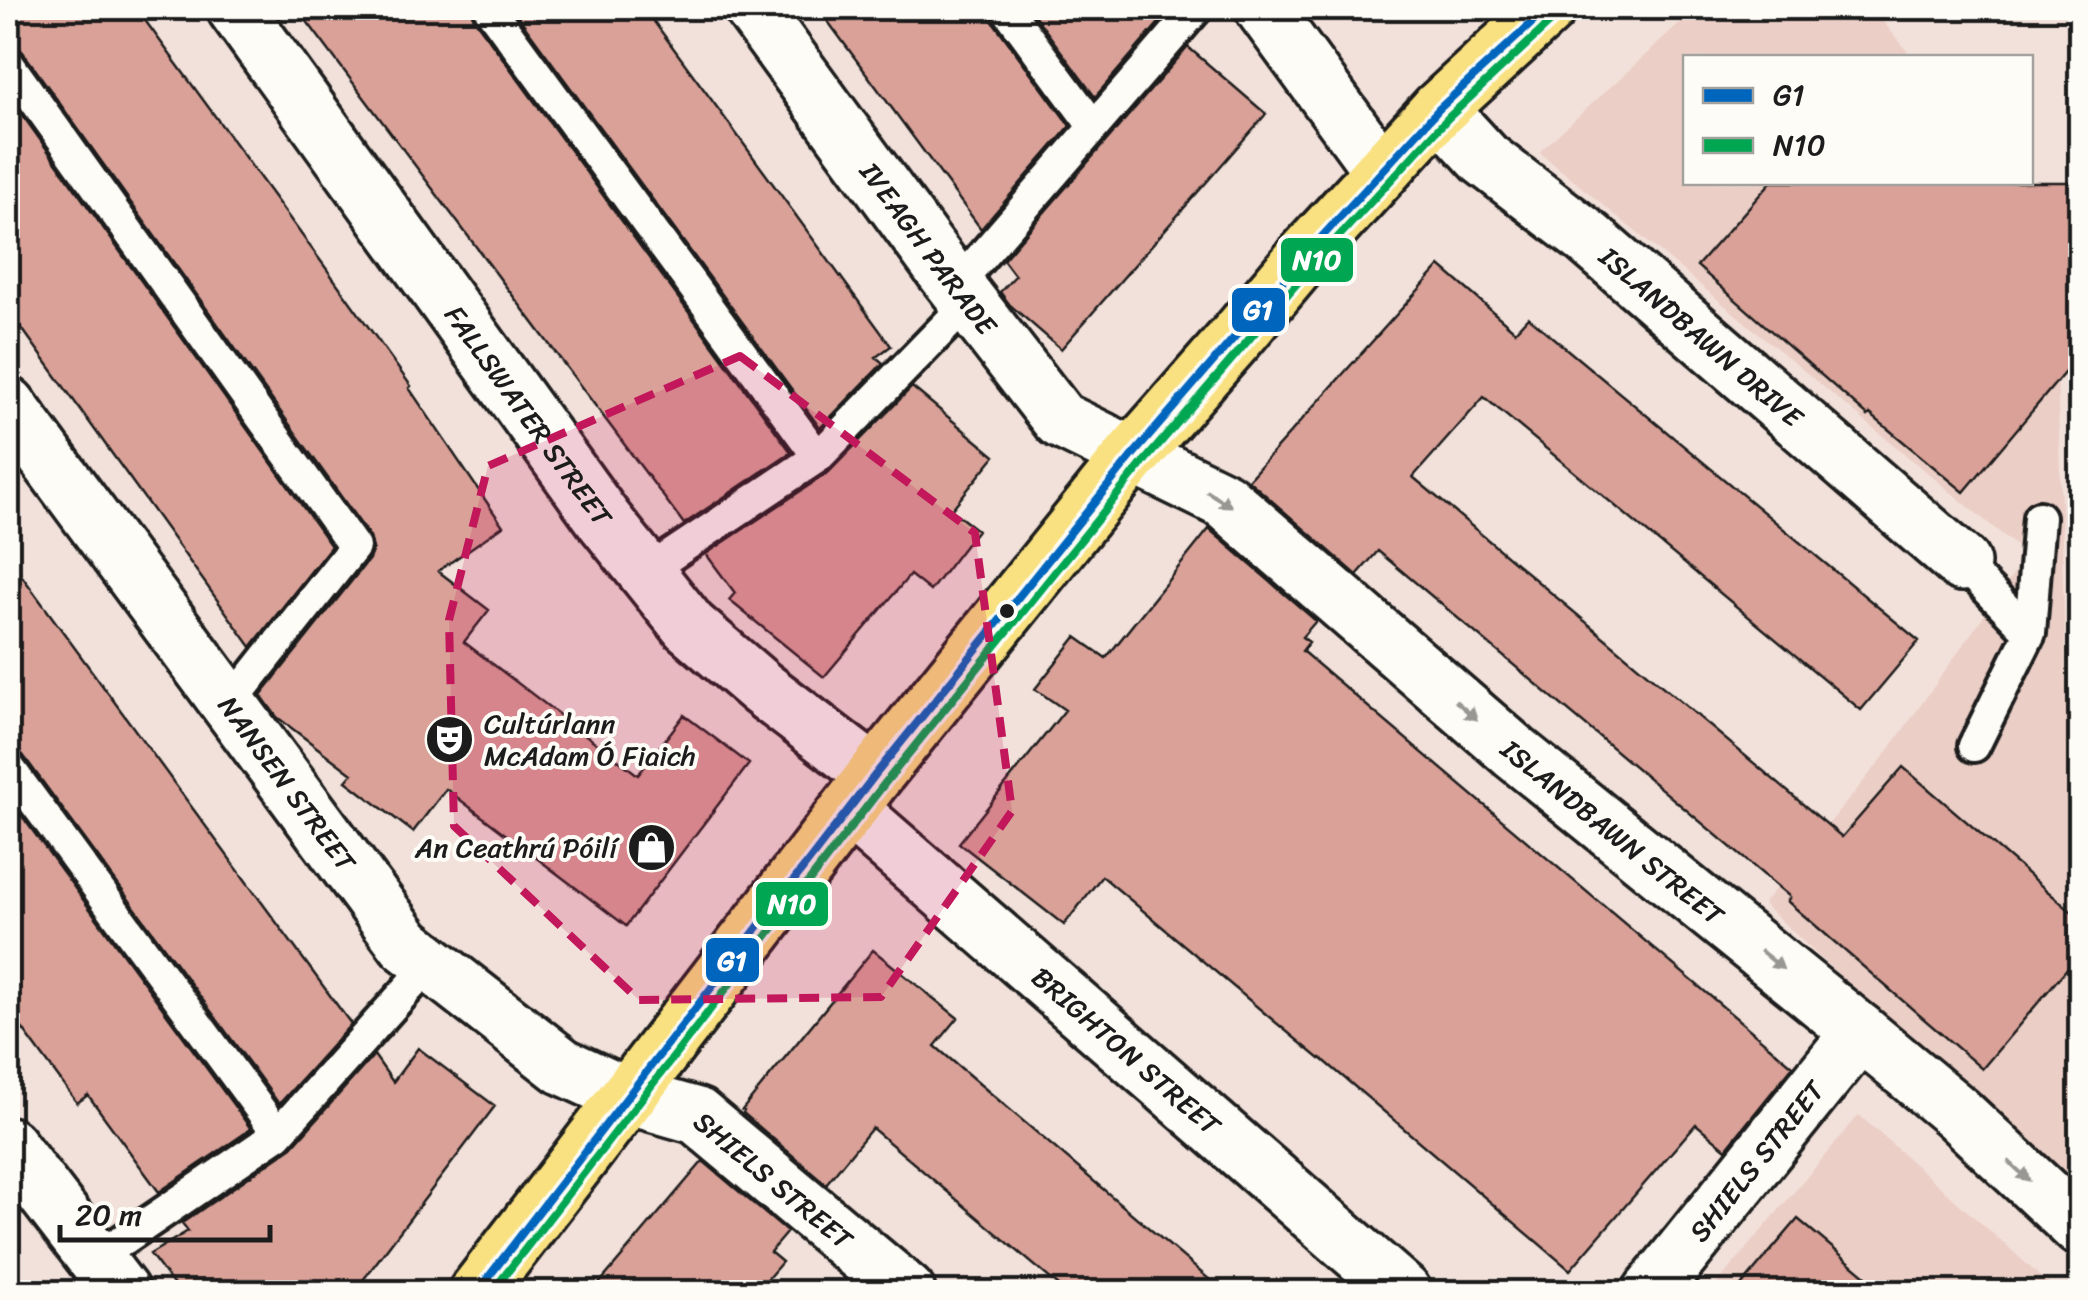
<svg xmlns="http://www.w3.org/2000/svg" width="2088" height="1300" font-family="Sriracha,sans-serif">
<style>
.built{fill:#ebcec6}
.building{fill:#daa198;stroke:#1c1c1c;stroke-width:2.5}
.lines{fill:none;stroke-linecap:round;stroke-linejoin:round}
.service-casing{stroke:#1c1c1c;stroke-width:38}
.minor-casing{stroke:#1c1c1c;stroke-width:62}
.tertiary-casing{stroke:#1c1c1c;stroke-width:62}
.primary-casing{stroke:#1c1c1c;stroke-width:62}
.service{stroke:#fdfcf7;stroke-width:30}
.minor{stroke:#fdfcf7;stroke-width:55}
.tertiary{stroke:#fdfcf7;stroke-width:55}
.primary{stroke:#f9e181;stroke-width:55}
.bus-1-casing{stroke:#fdfcf7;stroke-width:15}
.bus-2-casing{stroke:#fdfcf7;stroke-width:15}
.bus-1{stroke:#0065bd;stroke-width:8}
.bus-2{stroke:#00a651;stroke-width:8}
.oneway{fill:#989794}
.marked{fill:#c2185b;fill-opacity:0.2;stroke:#c2185b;stroke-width:8;stroke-dasharray:20 12;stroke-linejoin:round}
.bus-dot{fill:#1c1c1c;stroke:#fdfcf7;stroke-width:4}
.labels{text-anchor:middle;stroke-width:8;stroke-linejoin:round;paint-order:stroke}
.street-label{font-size:28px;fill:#1c1c1c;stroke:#fdfcf7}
.poi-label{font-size:28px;fill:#1c1c1c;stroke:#fdfcf7;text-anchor:start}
.line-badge{stroke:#fdfcf7;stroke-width:4}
.badge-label{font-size:28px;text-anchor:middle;font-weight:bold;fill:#fff}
</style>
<rect width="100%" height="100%" fill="#f2e1da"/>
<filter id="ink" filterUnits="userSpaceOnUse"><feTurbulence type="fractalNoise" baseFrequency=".01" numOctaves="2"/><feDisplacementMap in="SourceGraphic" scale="20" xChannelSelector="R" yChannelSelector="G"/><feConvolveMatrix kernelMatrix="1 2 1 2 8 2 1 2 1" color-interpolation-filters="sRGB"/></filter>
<g filter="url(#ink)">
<path class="built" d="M1697,8H1872L1912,57L1686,58V182L2012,183L2053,233L2069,781H2080V1193L1914,1045L1763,904L1886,754L2027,555L1539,152Z
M1859,1115L2018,1256L2057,1292H1710Z"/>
<path class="building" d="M8,8H136L331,275L411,386L409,388L503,526L438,571L489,610L464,642L638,775L684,715L749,764L626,926L446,789L413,832L346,781L352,774L277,717L261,695L369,559L373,549L370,537L23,52L17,46L8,44Z
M297,8H471L474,19L791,452L684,524Z
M512,8H644L719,110L891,346L876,357L883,363L820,428Z
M818,8H988L991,19L1070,126L981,229Z
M1029,8H1156L1163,18L1095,97Z
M1188,47L1266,114L1061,349L1010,305L1000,292L1015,276L1003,260Z
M8,95L331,546L251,647L8,309Z
M1771,182H2080V354L1964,492L1870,414L1868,416L1697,266Z
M1440,266L1515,331L1528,317L1919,641L1861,710L1484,397L1413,477L1842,837L1903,767L2080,919V953L1982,1069L1787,901L1790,897L1378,551L1357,575L1248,480Z
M912,387L995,456L951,510L977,530L930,591L910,575L824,677L729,600L735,593L706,554L829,472Z
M1209,529L1316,621L1302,637L1309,642L1302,651L1793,1066L1726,1149L1696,1124L1570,1270L1321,1058L1320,1059L1274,1021L1102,876L1064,925L959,843L1065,710L1035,689L1076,637L1106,658Z
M8,557L351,1024L279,1104L23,755L16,749L8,747Z
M8,797L251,1129L159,1192L88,1095L77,1103L8,1009Z
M873,950L958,1018L935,1046L1224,1292H1066L872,1128L826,1184L743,1113L744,1111L742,1110Z
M418,1048L495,1106L354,1292H179L150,1254L188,1231L182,1223L292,1147L374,1055L393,1082Z
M703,1161L787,1232L770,1252L782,1262L756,1292H592Z
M1798,1219L1885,1292H1736Z"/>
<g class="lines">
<defs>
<path id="service" d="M489,8L818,457
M1006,8L1094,127
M8,63L354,547L229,705
M956,286L1197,8
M1962,563L2030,633
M646,572L818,457L969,302
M1974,746L2030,633L2039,517
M8,766L278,1134
M95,1259L278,1134L431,963"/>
<g id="minor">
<path id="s1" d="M235,8L604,520L689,626L761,688L875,775"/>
<path id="s2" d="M752,8L942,268L1060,420L1224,500L1514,752L1860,1032L1956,1112L2080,1228"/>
<path d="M1263,8L1382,171"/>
<path id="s3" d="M1439,109L1485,159L1588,238L1962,563"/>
<path id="s4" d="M8,405L406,944L562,1066L627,1096L697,1116L907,1292"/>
<path id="s5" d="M849,809L1403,1292"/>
<path id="s6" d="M1651,1292L1860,1032"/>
</g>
<path id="tertiary" d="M8,1145L121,1292"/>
<path id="primary" d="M477,1292L875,775L1132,456L1239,334L1308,252L1439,109L1548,8"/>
</defs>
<use href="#service" class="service-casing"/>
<use href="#minor" class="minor-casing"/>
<use href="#tertiary" class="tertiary-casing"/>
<use href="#primary" class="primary-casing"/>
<use href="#service" class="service"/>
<use href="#minor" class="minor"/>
<use href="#tertiary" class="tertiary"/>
<use href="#primary" class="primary"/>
<defs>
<path id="bus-1" d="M477,1292L875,775L1132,456L1308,252L1439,109L1548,8"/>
<path id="bus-2" d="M492,1292L885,783L1142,464L1317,260L1448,118L1556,17"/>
</defs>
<use href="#bus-1" class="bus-1-casing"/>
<use href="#bus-2" class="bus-2-casing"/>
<use href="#bus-1" class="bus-1"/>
<use href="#bus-2" class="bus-2"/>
</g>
<defs><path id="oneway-solid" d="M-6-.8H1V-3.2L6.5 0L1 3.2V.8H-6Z" transform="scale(2.5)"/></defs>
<g class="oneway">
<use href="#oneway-solid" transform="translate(1219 499) rotate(32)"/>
<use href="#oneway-solid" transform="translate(1466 710) rotate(41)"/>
<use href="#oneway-solid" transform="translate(1772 960) rotate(39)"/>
<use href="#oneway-solid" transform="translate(2019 1171) rotate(43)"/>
</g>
</g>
<path class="marked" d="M740,356L975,533L1012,811L881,997L639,1000L454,826L449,620L488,466Z"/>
<defs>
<symbol id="theatre-disc" viewBox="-11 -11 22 22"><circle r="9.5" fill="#1c1c1c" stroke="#fdfcf7"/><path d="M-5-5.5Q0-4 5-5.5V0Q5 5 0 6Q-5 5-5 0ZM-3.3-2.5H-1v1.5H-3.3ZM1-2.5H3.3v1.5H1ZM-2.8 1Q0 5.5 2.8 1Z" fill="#fff"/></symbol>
<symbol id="shop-disc" viewBox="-11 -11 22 22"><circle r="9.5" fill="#1c1c1c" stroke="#fdfcf7"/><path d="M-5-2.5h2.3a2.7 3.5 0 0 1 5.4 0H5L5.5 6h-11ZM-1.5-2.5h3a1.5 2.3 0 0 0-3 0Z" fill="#fff"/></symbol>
</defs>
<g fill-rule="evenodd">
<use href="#theatre-disc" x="422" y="712" width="55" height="55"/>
<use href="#shop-disc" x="624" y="820" width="55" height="55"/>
</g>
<circle class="bus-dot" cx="1007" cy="611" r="9"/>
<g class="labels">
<g class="street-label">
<text dy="10" stroke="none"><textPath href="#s2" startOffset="298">IVEAGH PARADE</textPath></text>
<text dy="10" stroke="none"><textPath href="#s3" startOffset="348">ISLANDBAWN DRIVE</textPath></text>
<text dy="10" stroke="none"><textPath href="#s1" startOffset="502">FALLSWATER STREET</textPath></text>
<text dy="10" stroke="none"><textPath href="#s4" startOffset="470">NANSEN STREET</textPath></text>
<text dy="10" stroke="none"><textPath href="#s2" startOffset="1208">ISLANDBAWN STREET</textPath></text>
<text dy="10" stroke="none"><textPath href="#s5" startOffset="368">BRIGHTON STREET</textPath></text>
<text dy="10" stroke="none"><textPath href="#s6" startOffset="168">SHIELS STREET</textPath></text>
<text dy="10" stroke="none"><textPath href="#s4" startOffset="1112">SHIELS STREET</textPath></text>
</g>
<g class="poi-label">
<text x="484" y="733">Cultúrlann<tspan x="484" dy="32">McAdam Ó Fiaich</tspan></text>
<text x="617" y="857" text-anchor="end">An Ceathrú Póilí</text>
</g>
</g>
<g class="line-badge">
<rect x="1279" y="236" width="76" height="48" rx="10" fill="#00a651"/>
<rect x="1230" y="286" width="57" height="48" rx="10" fill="#0065bd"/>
<rect x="754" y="880" width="76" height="48" rx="10" fill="#00a651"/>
<rect x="704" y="936" width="57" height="48" rx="10" fill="#0065bd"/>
</g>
<g class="badge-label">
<text x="1317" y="269">N10</text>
<text x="1258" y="319">G1</text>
<text x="792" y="913">N10</text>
<text x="732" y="970">G1</text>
</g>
<rect width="2088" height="1300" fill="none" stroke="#fdfcf7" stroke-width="40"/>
<rect x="20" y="20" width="2048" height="1260" fill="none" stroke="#1c1c1c" stroke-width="4" filter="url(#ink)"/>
<rect x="1683" y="55" width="350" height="130" fill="#fdfcf7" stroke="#a3a29f" stroke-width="2.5"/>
<rect x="1703" y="88" width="50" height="15" fill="#0065bd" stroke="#a3a29f" stroke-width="2.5"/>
<text x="1773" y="105" font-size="30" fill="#1c1c1c">G1</text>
<rect x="1703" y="138" width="50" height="15" fill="#00a651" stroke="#a3a29f" stroke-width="2.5"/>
<text x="1773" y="155" font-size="30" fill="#1c1c1c">N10</text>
<path d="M60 1225v15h210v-15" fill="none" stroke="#1c1c1c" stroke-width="5"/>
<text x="75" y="1225" font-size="30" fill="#1c1c1c" stroke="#fdfcf7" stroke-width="8" paint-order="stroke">20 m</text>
</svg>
